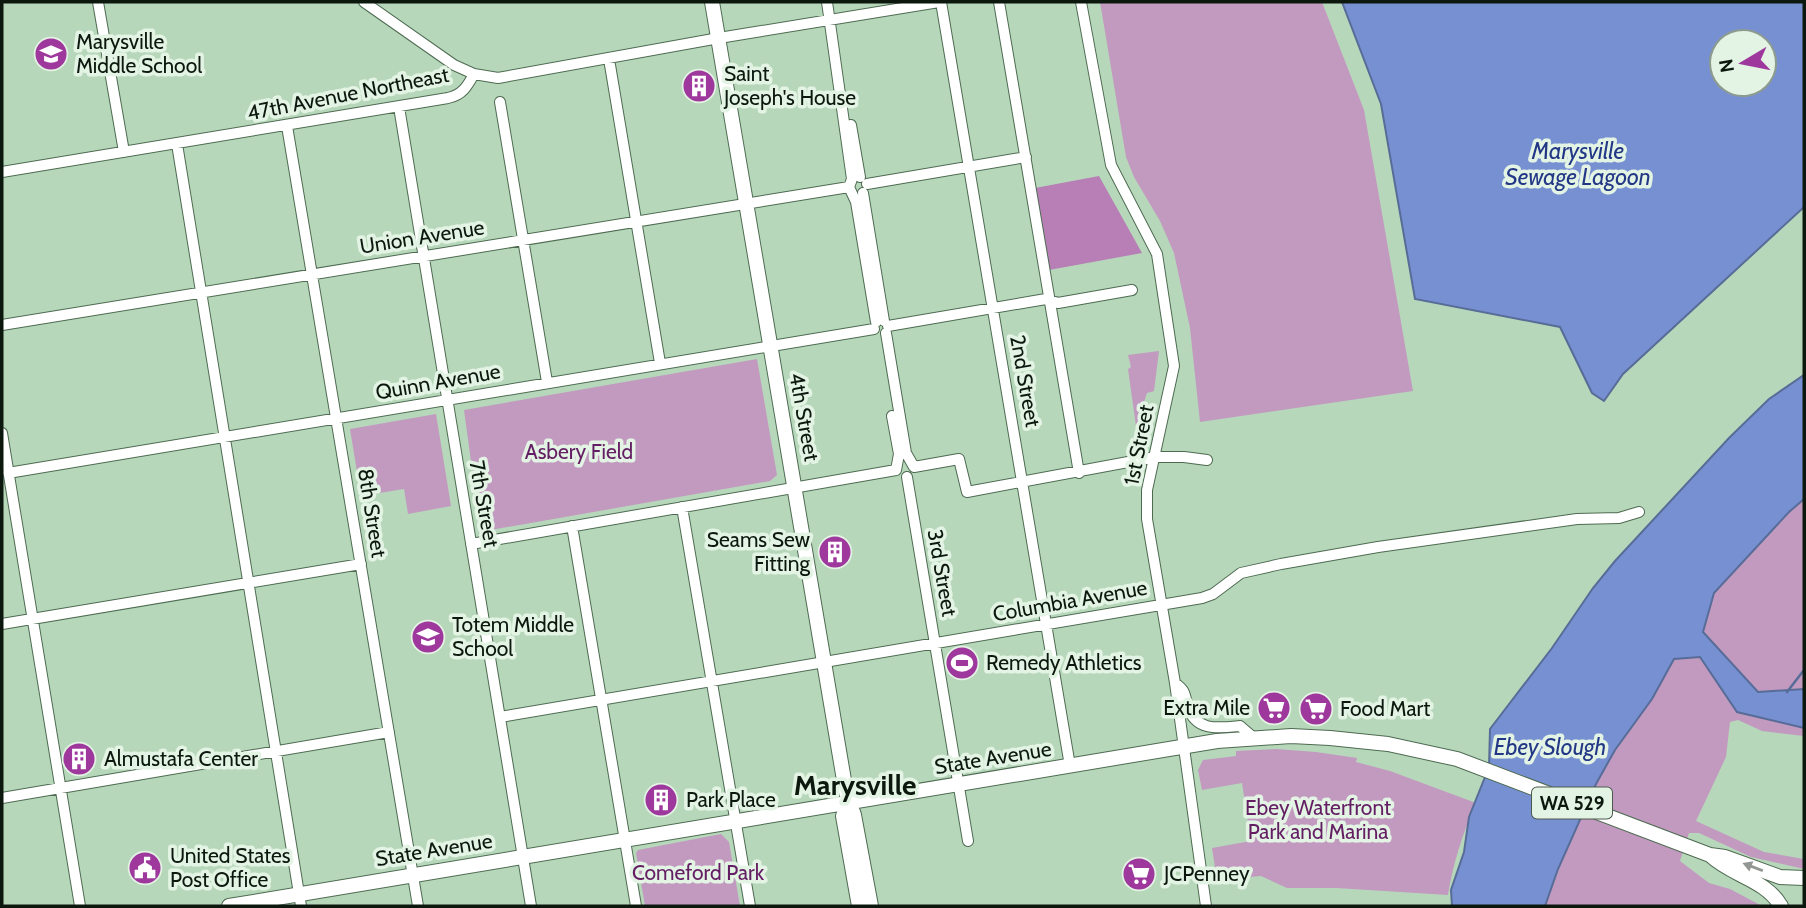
<svg xmlns="http://www.w3.org/2000/svg" width="1806" height="908" font-family="Cabin,sans-serif">
<style>
.green{fill:#c29ac0}
.forest{fill:#b87eb6}
.water{fill:#7790d2;stroke:#576c97;stroke-width:2;fill-rule:evenodd}
.lines{fill:none;stroke-linecap:round;stroke-linejoin:round}
.stream{stroke:#576c97;stroke-width:2.5}
.minor-casing{stroke:#4e6b52;stroke-width:12}
.major-casing{stroke:#4e6b52;stroke-width:16}
.minor{stroke:#fff;stroke-width:10}
.major{stroke:#fff;stroke-width:14}
.oneway{fill:#929793}
.labels{text-anchor:middle;stroke-width:7;stroke-linejoin:round;paint-order:stroke}
.shield{fill:#e3f3e4;stroke:#4c5a4e;stroke-width:2}
.shield-label{font-size:19px;font-weight:bold;fill:#0c180e}
.poi-label{font-size:21px;fill:#0c180e;stroke:#e3f3e4;text-anchor:start}
.street-label{font-size:21px;fill:#0c180e;stroke:#e3f3e4}
.park-label{font-size:21px;fill:#641e63;stroke:#e3f3e4}
.water-label{font-size:23px;font-style:italic;fill:#223785;stroke:#e3f3e4}
.district-label{font-size:28px;font-weight:bold;fill:#0c180e;stroke:#e3f3e4}
</style>
<rect width="100%" height="100%" fill="#b7d7ba"/>
<path class="green" d="M1100,2H1322L1364,110L1413,391L1200,422L1190,328L1174,253L1160,221L1134,177L1126,157Z
M1159,351L1154,391L1147,393L1136,426L1128,369L1131,367L1128,355Z
M757,359L777,475L770,481L485,531L476,479L472,469L464,410Z
M436,414L451,506L408,514L404,489L361,496L350,429Z
M1804,499V736L1762,731L1738,720L1730,722L1726,757L1696,821L1764,852L1804,859V869L1751,857L1699,833H1689L1680,861L1709,883L1730,889L1762,906H1545L1558,869L1596,784L1615,750L1652,699L1674,659L1703,632L1714,593L1789,512Z
M1276,749L1316,752L1357,758L1356,762L1390,771L1476,803C1463,833 1453,863 1448,895L1336,888H1287L1261,876L1217,880L1212,848L1251,841L1242,783L1202,790L1198,770L1203,760L1236,756V751Z
M721,834L729,842L740,906H645L636,853L638,850Z"/>
<path class="forest" d="M1099,176L1142,253L1049,270L1035,188Z"/>
<path class="water" d="M1342,2H1804V207L1623,374L1604,401L1592,393L1560,327L1415,299L1381,104ZM1722,42H1764V84H1722Z
M1804,375V499L1789,512L1714,593L1703,632L1758,692L1804,689V728L1737,712L1700,657L1674,659L1652,699L1615,750L1596,784L1558,869L1545,906H1452L1451,890L1464,852L1469,817L1489,767L1490,729L1552,648L1593,588L1615,561L1729,438L1769,399Z"/>
<g class="lines">
<path class="stream" d="M1787,692L1804,670"/>
<defs>
<path id="minor" d="M98,2L124,152
M364,2L454,65L474,74L498,78L719,38L939,2
M827,2L852,179L849,187
M941,2L1070,766
M999,2L1079,473
M1081,2L1111,165L1157,254L1174,366L1147,490V519L1175,683L1206,906
M609,59L660,363
M500,102L547,382
M399,107L531,906
M851,125L860,177
M287,126L418,906
M177,144L301,906
M2,172L448,98C462,95 467,87 474,74
M867,184L1026,157
M849,187L856,202L876,322
M863,193L884,321
M2,325L849,187
M888,326L1046,299L1058,303L1132,290
M886,333L906,453L914,467
M892,416L899,454L896,470
M2,433L80,906
M914,467L959,459L967,492L1155,457H1184L1207,460
M8,473L874,329
M907,477L968,841
M682,507L750,906
M572,526L636,906
M471,544L896,470
M2,624L361,564
M1175,683C1187,692 1184,694 1188,707C1196,732 1219,728 1240,726L1254,738
M500,717L1202,598L1213,594L1241,573L1281,564L1378,547L1577,519L1619,518L1639,512
M2,798L389,732"/>
<path id="major" d="M712,2L846,792L854,815L871,906
M848,803L843,816L859,906
M1710,855C1732,876 1765,879 1781,906
M229,906L1217,741L1291,736L1330,738L1388,744L1457,759L1710,855L1725,857L1780,877L1804,878"/>
</defs>
<use href="#minor" class="minor-casing"/>
<use href="#major" class="major-casing"/>
<use href="#minor" class="minor"/>
<use href="#major" class="major"/>
</g>
<defs><path id="oneway-solid" d="M-6-.8H1V-3.2L6.5 0L1 3.2V.8H-6Z" transform="scale(1.75)"/></defs>
<use class="oneway" href="#oneway-solid" transform="translate(1753 867) rotate(-159)"/>
<defs>
<symbol id="school-disc" viewBox="-11 -11 22 22"><circle r="9.5" fill="#9e389d" stroke="#e3f3e4"/><path d="M0-5L7-2L0 1L-7-2ZM-4 1L0 2.5L4 1V4Q0 6-4 4Z" fill="#fff"/></symbol>
<symbol id="building-disc" viewBox="-11 -11 22 22"><circle r="9.5" fill="#9e389d" stroke="#e3f3e4"/><path d="M-4-6H4V6H1V3H-1V6H-4ZM-2.5-4.3h1.7v1.8h-1.7ZM.8-4.3h1.7v1.8H.8ZM-2.5-1h1.7V.8h-1.7ZM.8-1h1.7V.8H.8Z" fill="#fff"/></symbol>
<symbol id="stadium-disc" viewBox="-11 -11 22 22"><circle r="9.5" fill="#9e389d" stroke="#e3f3e4"/><path d="M0-5a6.5 5 0 1 0 0 10a6.5 5 0 1 0 0-10ZM-3.5-1.8h7v3.6h-7Z" fill="#fff"/></symbol>
<symbol id="supermarket-disc" viewBox="-11 -11 22 22"><circle r="9.5" fill="#9e389d" stroke="#e3f3e4"/><path d="M-6-5.5h2.5l.6 2H6L4.5 2H-2.5L-4.4-4H-6ZM-1.5 3.2a1.3 1.3 0 1 0 .1 0ZM3 3.2a1.3 1.3 0 1 0 .1 0Z" fill="#fff"/></symbol>
<symbol id="civic-disc" viewBox="-11 -11 22 22"><circle r="9.5" fill="#9e389d" stroke="#e3f3e4"/><path d="M-.6-6.5H3V-4.5H.6V-3L4-1V1h2V6H-6V1h2V-1L-.6-3ZM-1.2 2.5V6h2.4V2.5Z" fill="#fff"/></symbol>
</defs>
<g fill-rule="evenodd">
<use href="#school-disc" x="32" y="35" width="38" height="38"/>
<use href="#building-disc" x="680" y="67" width="38" height="38"/>
<use href="#building-disc" x="816" y="533" width="38" height="38"/>
<use href="#school-disc" x="409" y="618" width="38" height="38"/>
<use href="#stadium-disc" x="943" y="644" width="38" height="38"/>
<use href="#supermarket-disc" x="1255" y="689" width="38" height="38"/>
<use href="#supermarket-disc" x="1297" y="690" width="38" height="38"/>
<use href="#building-disc" x="60" y="740" width="38" height="38"/>
<use href="#building-disc" x="642" y="781" width="38" height="38"/>
<use href="#civic-disc" x="126" y="849" width="38" height="38"/>
<use href="#supermarket-disc" x="1120" y="855" width="38" height="38"/>
</g>
<g class="labels">
<rect class="shield" x="1532" y="787.5" width="80" height="31" rx="5"/>
<g class="shield-label">
<text x="1572" y="810">WA 529</text>
</g>
<g class="poi-label">
<text x="76" y="49">Marysville<tspan x="76" dy="24">Middle School</tspan></text>
<text x="724" y="81">Saint<tspan x="724" dy="24">Joseph's House</tspan></text>
<text x="810" y="547" text-anchor="end">Seams Sew<tspan x="810" dy="24">Fitting</tspan></text>
<text x="452" y="632">Totem Middle<tspan x="452" dy="24">School</tspan></text>
<text x="986" y="670">Remedy Athletics</text>
<text x="1250" y="715" text-anchor="end">Extra Mile</text>
<text x="1340" y="716">Food Mart</text>
<text x="104" y="766">Almustafa Center</text>
<text x="686" y="807">Park Place</text>
<text x="170" y="863">United States<tspan x="170" dy="24">Post Office</tspan></text>
<text x="1164" y="881">JCPenney</text>
</g>
<g class="street-label">
<text transform="translate(348 94) rotate(-11)" y="7">47th Avenue Northeast</text>
<text transform="translate(422 237) rotate(-9)" y="7">Union Avenue</text>
<text transform="translate(1025 381) rotate(80)" y="7">2nd Street</text>
<text transform="translate(438 382) rotate(-10)" y="7">Quinn Avenue</text>
<text transform="translate(804 417) rotate(80)" y="7">4th Street</text>
<text transform="translate(1139 445) rotate(-79)" y="7">1st Street</text>
<text transform="translate(484 504) rotate(80)" y="7">7th Street</text>
<text transform="translate(372 513) rotate(81)" y="7">8th Street</text>
<text transform="translate(942 573) rotate(80)" y="7">3rd Street</text>
<text transform="translate(1070 601) rotate(-10)" y="7">Columbia Avenue</text>
<text transform="translate(993 758) rotate(-9)" y="7">State Avenue</text>
<text transform="translate(434 850) rotate(-9)" y="7">State Avenue</text>
</g>
<g class="park-label">
<text x="579" y="459">Asbery Field</text>
<text x="1318" y="815">Ebey Waterfront<tspan x="1318" dy="24">Park and Marina</tspan></text>
<text x="698" y="880">Comeford Park</text>
</g>
<g class="water-label">
<text x="1578" y="159">Marysville<tspan x="1578" dy="26">Sewage Lagoon</tspan></text>
<text x="1550" y="755">Ebey Slough</text>
</g>
<g class="district-label">
<text x="855" y="795">Marysville</text>
</g>
</g>
<rect width="1806" height="908" fill="none" stroke="#0c180e" stroke-width="7"/>
<g transform="translate(1743 63) rotate(260)"><circle r="33" fill="#e3f3e4" stroke="#8d9b8e" stroke-width="2"/>
<path d="M0-5L12 26L0 18L-12 26Z" fill="#9e389d"/>
<text y="-10" font-size="19" font-weight="bold" text-anchor="middle" fill="#0c180e">N</text>
</g>
</svg>
